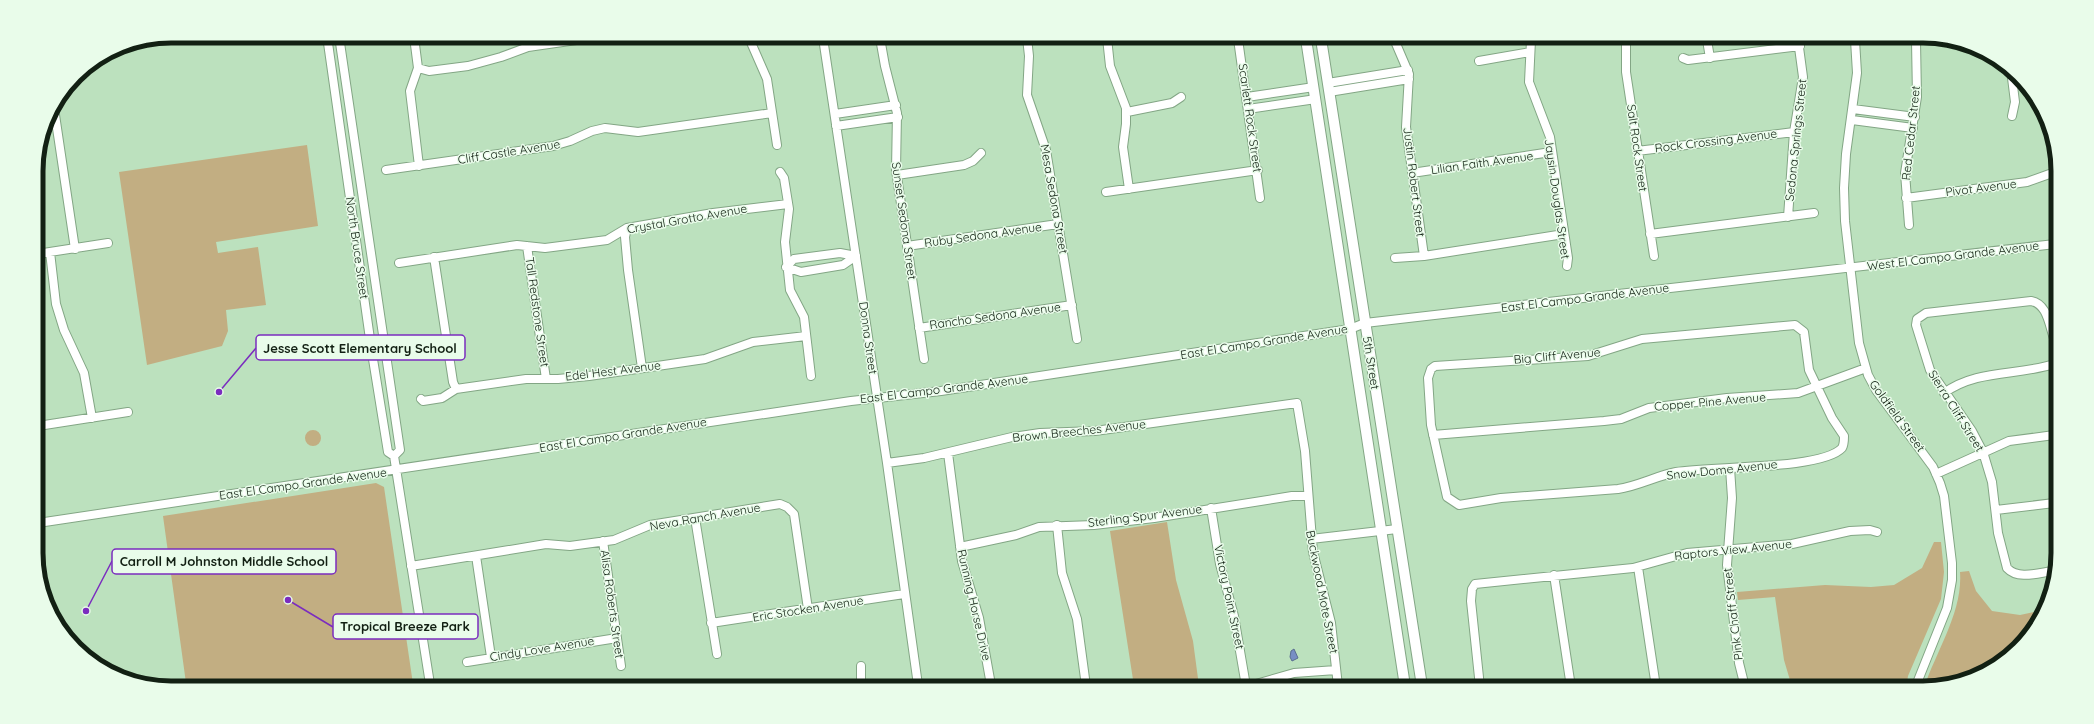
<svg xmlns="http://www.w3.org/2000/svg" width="2094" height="724" font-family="Quicksand,sans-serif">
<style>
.green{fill:#c2ae82}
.water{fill:#778ec4;stroke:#596d8f}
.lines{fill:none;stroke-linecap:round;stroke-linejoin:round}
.minor-casing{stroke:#83a685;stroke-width:10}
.major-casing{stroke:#83a685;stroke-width:12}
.minor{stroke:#fff;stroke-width:8}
.major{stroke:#fff;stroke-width:10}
.labels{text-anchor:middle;stroke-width:3;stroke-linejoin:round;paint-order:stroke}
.street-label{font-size:12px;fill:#122013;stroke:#e9fcea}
.rim{fill:none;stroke:#122013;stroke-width:5}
.leader{fill:none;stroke:#7b2cbf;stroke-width:1.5}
.callout-dot{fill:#7b2cbf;stroke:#e9fcea;stroke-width:1.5}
.callout{fill:#e9fcea;stroke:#7b2cbf;stroke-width:1.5}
.callout-label{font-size:13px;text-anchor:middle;font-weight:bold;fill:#122013}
</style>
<rect width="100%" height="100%" fill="#bce1be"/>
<path class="green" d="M307,145L318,226L216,242L218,253L258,247L266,305L226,310L228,331L222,346L147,365L119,172Z
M305 438a8 8 0 1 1 16 0a8 8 0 1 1-16 0Z
M376,483L384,487L413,684L186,683L163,516Z
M1167,522L1176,580L1193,641L1199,686H1134L1110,531Z
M1934,542H1941L1944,572L1941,599L1908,676L1906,688L1792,687L1784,660L1775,597L1738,600L1737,592L1825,585L1871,587L1894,585L1922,568Z
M1969,571L1976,591L1992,611L2020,615L2044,610C2023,655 1975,688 1924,688C1936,651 1963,612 1960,572Z"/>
<path class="water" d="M1294,649L1298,658L1292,661L1290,657L1291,651Z"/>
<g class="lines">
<defs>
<path id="minor" d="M327,36L372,353L388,452L394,456L430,684
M339,36L400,450L394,456
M414,37L418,68L410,91L419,166
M526,37L528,47
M749,38L767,79L777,145
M823,38L887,463L918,685
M880,38L885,66L897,113L896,170L924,359
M1027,38L1029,56L1027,95L1046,150L1077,339
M1107,38L1110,66L1126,108V124L1123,147L1129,189
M1238,39L1260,198
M1394,39L1409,74L1406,127L1424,256
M1531,40L1529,82L1550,137L1568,258L1567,266
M1626,40V72L1654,256
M1707,40L1710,58
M1855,40L1857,73L1846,154L1844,188L1845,221L1859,343L1868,375L1876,390L1933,467L1940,483L1944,496L1952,563V580L1947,608L1915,688
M1683,58L1688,60L1800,46
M1479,61L1530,52
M418,68L429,71L468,66L501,57L528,47L597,37
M2011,70L2015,102L2012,116
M1328,83L1408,70
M1329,92L1409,79
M1247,97L1314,87
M54,108L75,249
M1248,109L1316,99
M1853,109L1915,117
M1127,112L1172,103L1181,97
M835,114L896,105
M1852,120L1913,128
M836,126L898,117
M1637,151L1794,132
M386,170L553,146L570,141L592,131L605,128L638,132L772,113
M780,172L784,178L789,209L785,242L790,290L804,317L811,376
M1412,173L1551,152
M897,175L964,165L973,161L981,153
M1106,192L1258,170
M1906,198L2027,182L2055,172
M1788,217L1794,132L1803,77L1798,40
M1909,225L1905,173L1917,97L1916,41
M627,228L625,237L628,270L642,368
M1650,234L1814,213
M527,246L546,379
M907,246L1058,224
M50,252L56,304L64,330L84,373L92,418
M840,253L856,256L843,265L801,272L786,267L794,259Z
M37,254L108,243
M434,257L453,382L456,389
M1395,258L1424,256L1564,234
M399,263L517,245L545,248L607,240L627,228L713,213L788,204
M1795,325L1804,332L1809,370L1832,418L1844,436C1844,440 1844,445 1842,448C1822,470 1710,466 1676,472C1656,476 1638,486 1618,489L1501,498L1459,505L1447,497L1431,425L1428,378L1431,369L1435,366L1588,356L1642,339Z
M919,328L1072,305
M1944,393C1977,369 2017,376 2054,364
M421,399L423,401L442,398L456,389L526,379H558L589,376L705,359L753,342L806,336
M38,426L128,412
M1433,435L1604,421L1621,419L1649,408L1727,398L1798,393L1866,368
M948,453L962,561L979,618L991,685
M887,463L924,458L1012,437L1040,433L1095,431L1297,403L1305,451L1313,552L1331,623L1338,686
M1730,468L1732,498L1727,565L1739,663L1745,687
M1936,474L2009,441L2054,435
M1211,508L1220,564L1234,616L1246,686
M1996,510L2054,503
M695,518L717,654
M38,523L851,401L941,391L1350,329L1365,323L2055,244
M1057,525L1062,573L1077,619L1086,686
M1311,539L1397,529
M603,541L621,666
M960,547L1016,535L1039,527L1094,525L1154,518L1292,496H1308
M476,556L491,657
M411,566L546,544L570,546L614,540L650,525L780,504L787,507L794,514L808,609
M1638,567L1656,687
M2053,571C2038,573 2018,580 2007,568L1998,533L1992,482L1983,452L1972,431L1930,370L1916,325L1917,319L1926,313L2031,301C2048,304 2049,326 2055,341
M1554,575L1571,687
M711,623L904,594
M467,662L617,638
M861,666V685
M1249,686L1294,673L1336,670
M1480,687L1471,601L1472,589L1475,584L1633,568L1687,553L1792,544L1850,531L1870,530L1877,532"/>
<path id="major" d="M1306,39L1405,686
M1321,39L1422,686"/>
</defs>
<use href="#minor" class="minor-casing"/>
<use href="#major" class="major-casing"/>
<use href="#minor" class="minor"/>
<use href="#major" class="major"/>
</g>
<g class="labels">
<g class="street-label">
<text transform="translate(1250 118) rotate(82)" y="4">Scarlett Rock Street</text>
<text transform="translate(1911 133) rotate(-84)" y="4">Red Cedar Street</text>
<text transform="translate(1796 140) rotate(-84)" y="4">Sedona Springs Street</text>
<text transform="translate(1716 141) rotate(-7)" y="4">Rock Crossing Avenue</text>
<text transform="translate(1637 148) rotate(82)" y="4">Salt Rock Street</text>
<text transform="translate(509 152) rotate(-9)" y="4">Cliff Castle Avenue</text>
<text transform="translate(1482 163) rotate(-8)" y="4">Lilian Faith Avenue</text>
<text transform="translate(1414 182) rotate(83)" y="4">Justin Robert Street</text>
<text transform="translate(1981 188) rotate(-7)" y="4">Pivot Avenue</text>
<text transform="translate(1054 199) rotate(80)" y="4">Mesa Sedona Street</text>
<text transform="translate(1557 199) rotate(82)" y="4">Jaysin Douglas Street</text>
<text transform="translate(687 219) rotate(-10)" y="4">Crystal Grotto Avenue</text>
<text transform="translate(904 221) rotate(82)" y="4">Sunset Sedona Street</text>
<text transform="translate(983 235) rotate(-8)" y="4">Ruby Sedona Avenue</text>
<text transform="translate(357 248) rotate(82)" y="4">North Bruce Street</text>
<text transform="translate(1953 256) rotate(-7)" y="4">West El Campo Grande Avenue</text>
<text transform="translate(1585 298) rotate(-7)" y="4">East El Campo Grande Avenue</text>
<text transform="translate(537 312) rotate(82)" y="4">Tall Redstone Street</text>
<text transform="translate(995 316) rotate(-8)" y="4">Rancho Sedona Avenue</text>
<text transform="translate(868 338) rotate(82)" y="4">Donna Street</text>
<text transform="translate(1264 342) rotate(-9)" y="4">East El Campo Grande Avenue</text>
<text transform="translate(1557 356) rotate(-5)" y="4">Big Cliff Avenue</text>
<text transform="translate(1371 363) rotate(81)" y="4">5th Street</text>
<text transform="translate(613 371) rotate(-7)" y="4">Edel Hest Avenue</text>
<text transform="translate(944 389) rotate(-7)" y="4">East El Campo Grande Avenue</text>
<text transform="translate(1710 402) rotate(-5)" y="4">Copper Pine Avenue</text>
<text transform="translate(1956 411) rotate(58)" y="4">Sierra Cliff Street</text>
<text transform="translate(1897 416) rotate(54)" y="4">Goldfield Street</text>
<text transform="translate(1079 431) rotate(-6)" y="4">Brown Breeches Avenue</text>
<text transform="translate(623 435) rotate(-9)" y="4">East El Campo Grande Avenue</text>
<text transform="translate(1722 470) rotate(-6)" y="4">Snow Dome Avenue</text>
<text transform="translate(303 484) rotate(-8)" y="4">East El Campo Grande Avenue</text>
<text transform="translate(1145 516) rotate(-7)" y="4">Sterling Spur Avenue</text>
<text transform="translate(705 517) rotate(-10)" y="4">Neva Ranch Avenue</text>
<text transform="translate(1733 550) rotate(-6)" y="4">Raptors View Avenue</text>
<text transform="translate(1322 592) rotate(79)" y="4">Buckwood Mote Street</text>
<text transform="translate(1229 597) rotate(78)" y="4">Victory Point Street</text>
<text transform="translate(612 604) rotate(82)" y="4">Alisa Roberts Street</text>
<text transform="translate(974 605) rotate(77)" y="4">Running Horse Drive</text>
<text transform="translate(808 609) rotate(-9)" y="4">Eric Stocken Avenue</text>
<text transform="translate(1733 614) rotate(-97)" y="4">Pink Chaff Street</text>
<text transform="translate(542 649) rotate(-9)" y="4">Cindy Love Avenue</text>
</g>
</g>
<path d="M0 0H2094V724H0ZM171 43H1923A128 128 0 0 1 2051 171V553A128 128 0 0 1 1923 681H171A128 128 0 0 1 43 553V171A128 128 0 0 1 171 43Z" fill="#e9fcea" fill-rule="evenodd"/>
<path class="rim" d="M171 43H1923A128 128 0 0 1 2051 171V553A128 128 0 0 1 1923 681H171A128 128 0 0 1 43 553V171A128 128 0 0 1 171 43Z"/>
<path class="leader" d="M219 392L256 348M86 611L112 561M288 600L333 627"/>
<g class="callout-dot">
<circle cx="219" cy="392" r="4"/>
<circle cx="86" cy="611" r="4"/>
<circle cx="288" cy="600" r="4"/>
</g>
<g class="callout">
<rect x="256" y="335" width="209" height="25" rx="4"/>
<rect x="112" y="549" width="224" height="25" rx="4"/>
<rect x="333" y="614" width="145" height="25" rx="4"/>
</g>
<g class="callout-label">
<text x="360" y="353">Jesse Scott Elementary School</text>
<text x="224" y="566">Carroll M Johnston Middle School</text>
<text x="405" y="631">Tropical Breeze Park</text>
</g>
</svg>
